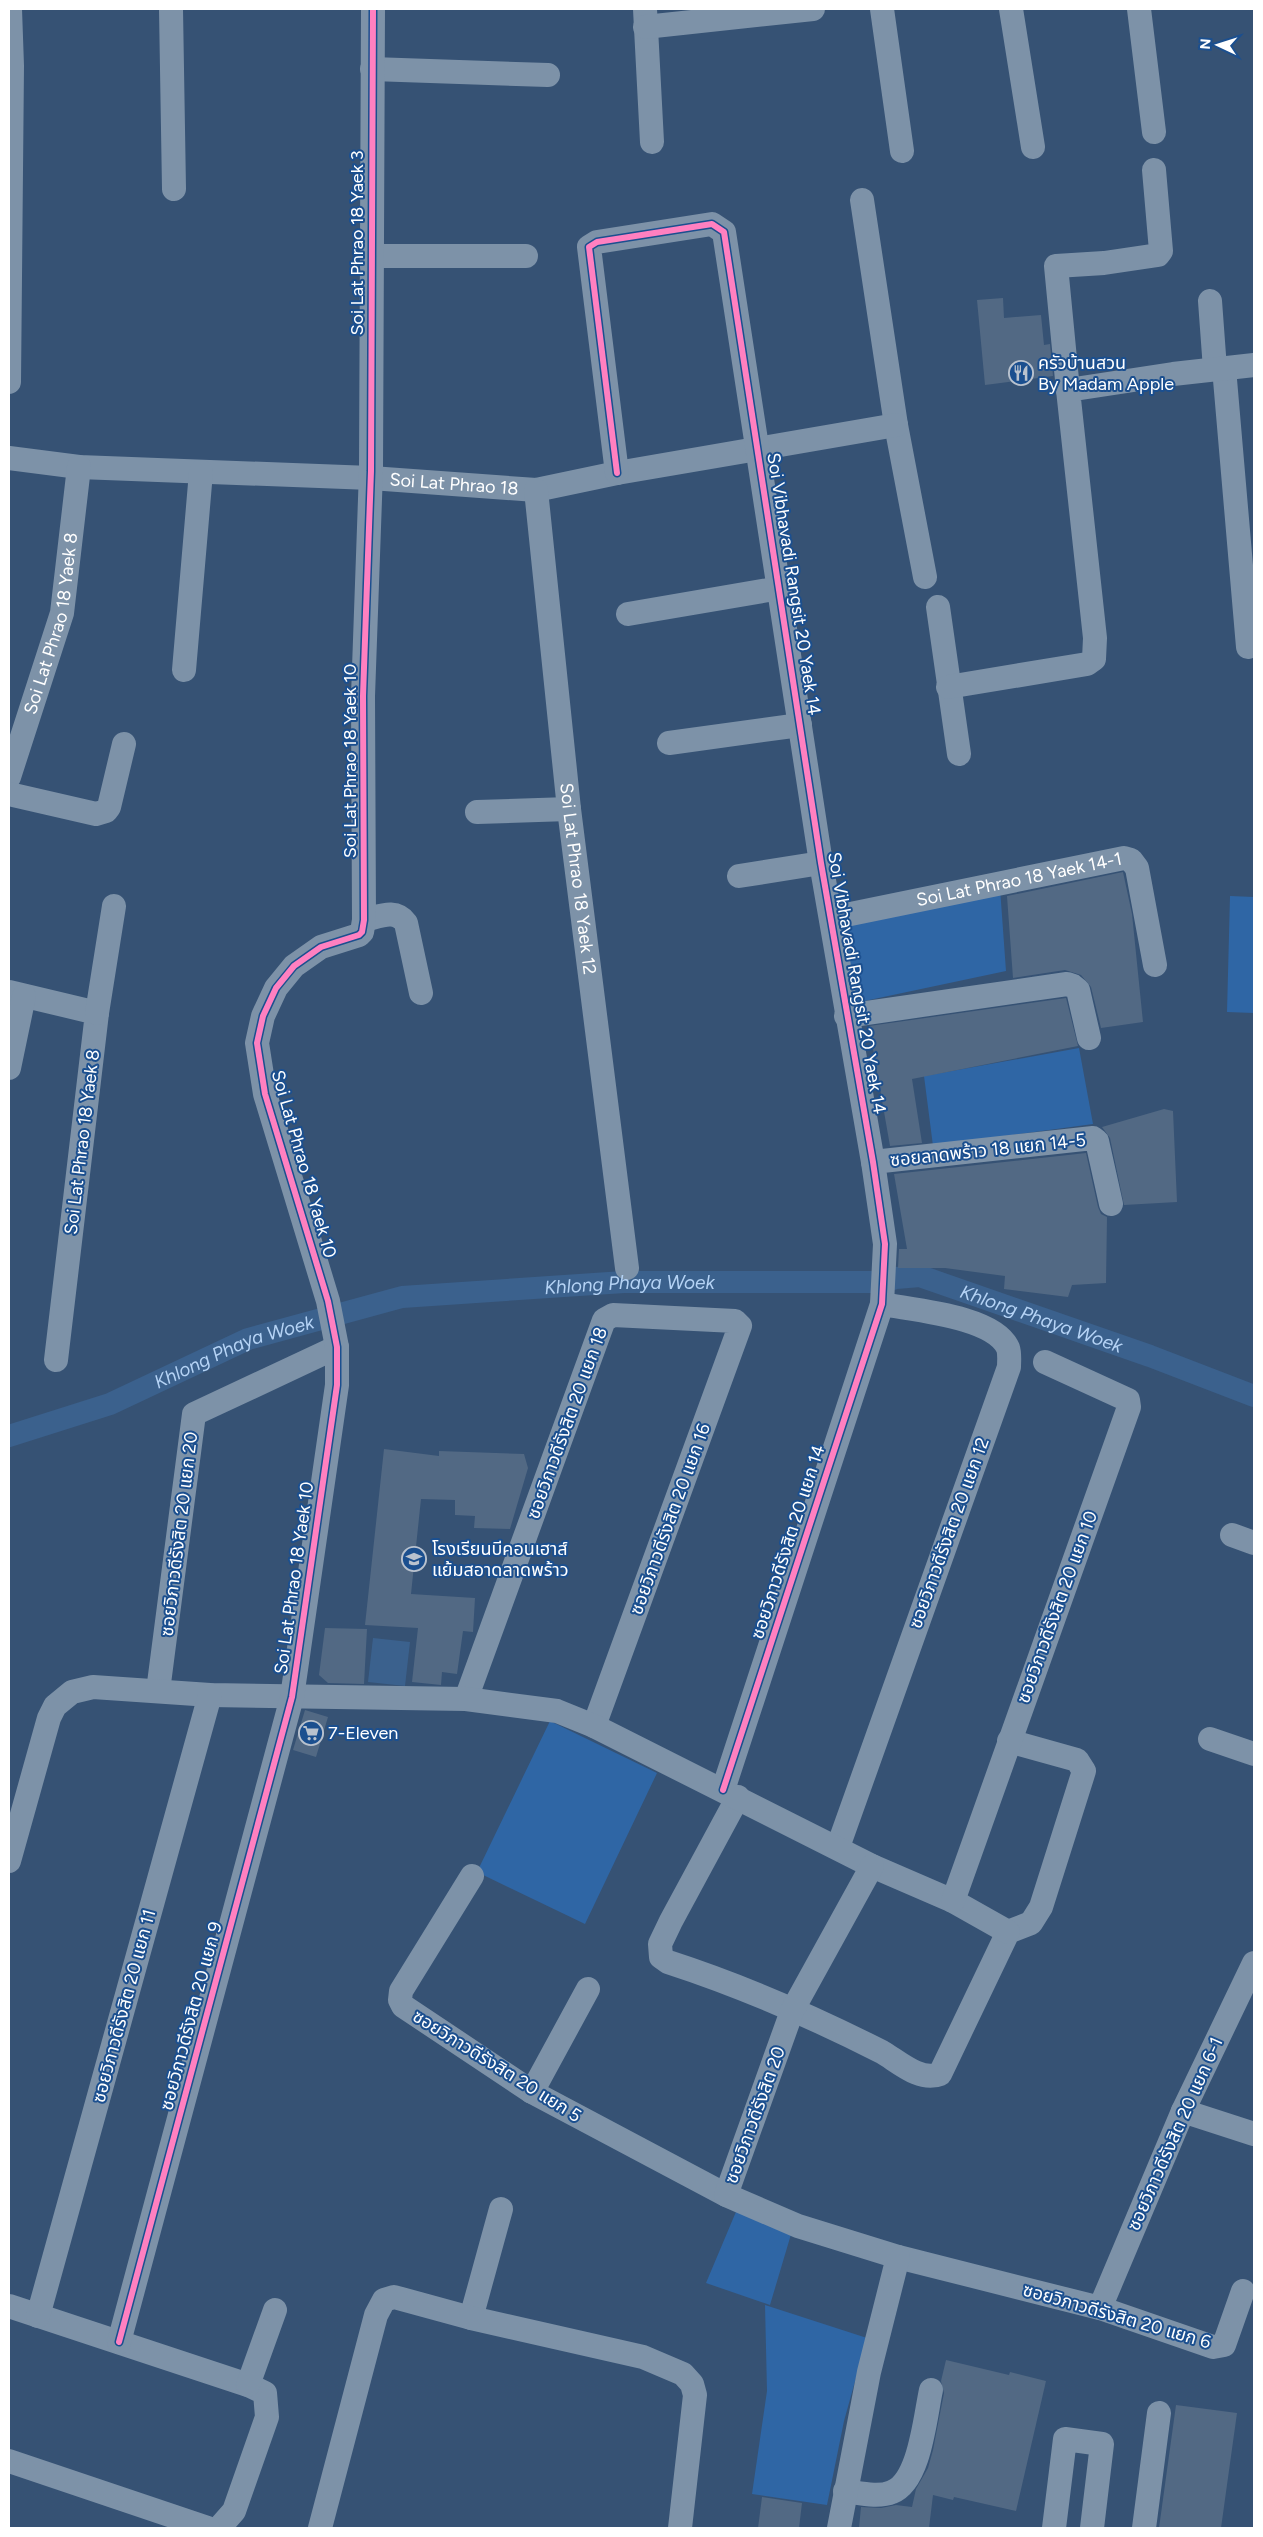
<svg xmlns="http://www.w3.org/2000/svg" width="1263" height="2537" font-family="Figtree,'Noto Sans Thai',sans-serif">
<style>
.green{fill:#2f66a5}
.water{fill:#3b618d}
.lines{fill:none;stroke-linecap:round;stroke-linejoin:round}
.canal{stroke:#3b618d;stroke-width:22}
.building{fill:#526984}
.minor{stroke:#7d92a8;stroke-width:24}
.cycleway-casing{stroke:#1b4f8f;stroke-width:9}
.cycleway{stroke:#ff80c0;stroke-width:6}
.labels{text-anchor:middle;stroke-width:4;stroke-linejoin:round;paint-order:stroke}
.street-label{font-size:18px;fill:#fff;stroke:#1b4f8f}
.poi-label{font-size:18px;fill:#fff;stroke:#1b4f8f;text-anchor:start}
.water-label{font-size:19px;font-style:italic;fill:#b5d3f5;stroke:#1b4f8f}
</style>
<rect width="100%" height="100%" fill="#365274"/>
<path class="green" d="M1000,888L1006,971L855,1003L839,923Z
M1230,896L1254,897V1013L1227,1012Z
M1079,1048L1093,1124L933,1146L924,1076Z
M550,1721L657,1773L585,1924L477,1872Z
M738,2207L792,2231L770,2305L706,2283Z
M765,2305L867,2338L844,2421L827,2505L752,2494L767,2391Z"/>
<path class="water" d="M373,1638L410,1642L405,1686L368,1682Z"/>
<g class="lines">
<path class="canal" id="s1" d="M9,1436L110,1404L248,1339L402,1297L624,1282H881L896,1278L920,1276L1150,1356L1254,1396"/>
</g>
<path class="building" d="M1003,298L1004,318L1041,315L1044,345L1050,344L1053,376L985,385L977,300Z
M1123,872L1132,914L1143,1022L1101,1028L1091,987L1081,975L1065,970L1013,978L1007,896Z
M1066,998L1078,1046L912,1079L922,1143L890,1146L869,1026Z
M1164,1109L1173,1111L1177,1202L1124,1205L1110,1138L1102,1127Z
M1086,1153L1098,1207L1101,1214L1107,1217L1106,1283L1072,1285L1068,1297L1004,1289L1005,1276L945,1268H898L899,1249H907L894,1174Z
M384,1449L439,1456V1451L524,1454L528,1468L510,1529L474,1528L475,1516L455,1515V1500L421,1499L411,1594L475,1598L473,1632L463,1631L457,1674L442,1672L441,1685L412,1682L418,1628L365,1625Z
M325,1628L367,1629L364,1684L328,1683L319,1675Z
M305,1710L328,1717L316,1757L293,1750Z
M946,2360L1009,2375L1010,2372L1046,2381L1016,2511L954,2497L953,2500L933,2495L929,2528H859L861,2507L881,2508L896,2505L912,2507L916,2489L928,2468L933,2450L944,2393L941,2381Z
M1176,2405L1237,2413L1221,2528H1159Z
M762,2497L802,2503L799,2528H758Z"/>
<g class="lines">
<g class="minor">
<path d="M171,9L174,189"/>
<path d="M645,9L652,142"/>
<path d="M882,9L902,151"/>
<path d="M1011,9L1033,147"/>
<path d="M1139,9L1154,132"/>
<path d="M645,27L813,9"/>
<path d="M372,69L548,75"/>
<path d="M862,200L896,425L925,577"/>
<path d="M372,256H526"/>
<path d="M1210,301L1215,369"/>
<path d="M1224,368L1248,647"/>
<path d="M9,382L12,66L10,9"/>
<path d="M1068,390L1056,266L1104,263L1158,255L1161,251L1154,170"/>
<path id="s2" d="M9,458L79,467L371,478L536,490L617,473L896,425"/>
<path d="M617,473L589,247L597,242L712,224L724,232L821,863L873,1162L885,1244L882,1304L723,1790"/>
<path id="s3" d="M536,490L569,809L627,1268"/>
<path d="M938,607L959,754"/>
<path d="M628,614L780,588"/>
<path d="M184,670L201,472"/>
<path d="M948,687L1087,664L1094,659L1095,638L1068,390L1173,374L1254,365"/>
<path d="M669,743L800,725"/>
<path id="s4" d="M9,777L62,613L79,467"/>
<path d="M9,794L96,814L106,811L109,807L124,744"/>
<path d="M477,812L569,809"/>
<path d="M739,876L821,863"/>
<path id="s5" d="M831,918L1124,858L1131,860L1137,868L1155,965"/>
<path d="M364,920C379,917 395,908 406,923L421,993"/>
<path d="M9,992L97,1013L56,1360"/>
<path d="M97,1013L114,906"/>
<path d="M846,1016L1067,984L1073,986L1078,990L1089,1038"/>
<path d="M9,1068L24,996"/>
<path d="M873,1162L1093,1138L1097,1141L1111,1204"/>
<path d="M1232,1535L1254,1543"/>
<path d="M158,1691L194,1414L337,1347"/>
<path d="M466,1699L604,1320L613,1315L735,1321L740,1326L594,1726"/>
<path d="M1210,1739L1254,1754"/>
<path d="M738,1797L671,1921L660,1944L661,1957L668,1962C739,1985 815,2018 882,2052C899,2062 920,2082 940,2074L1008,1932L1031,1923L1041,1907L1084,1771L1077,1760L1009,1741"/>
<path d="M838,1847L1009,1367C1009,1361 1010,1354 1008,1348C994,1316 912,1310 882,1304"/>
<path d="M9,1861L49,1718L55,1706L72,1692L93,1687L210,1695L466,1699L557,1711L594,1726L872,1866L953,1901L1008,1932"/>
<path d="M472,1876L401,1991L400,2000L403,2006L532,2092L726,2195"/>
<path d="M953,1901L1129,1407L1128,1400L1045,1362"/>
<path d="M532,2092L588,1989"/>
<path d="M1183,2111L1254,2134"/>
<path d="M898,2257L1100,2308L1213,2347L1224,2345L1243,2291"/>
<path d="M9,2306L248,2385L265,2393L267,2417L234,2511L219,2528"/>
<path d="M1100,2308L1183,2111L1254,1963"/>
<path d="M38,2316L210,1695"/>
<path d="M471,2318L501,2209"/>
<path d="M119,2342L292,1697L337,1385V1347L328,1301L265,1094L257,1043L263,1016L276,988L294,966L321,947L359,935L362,932L364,920L363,696L371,471L373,9"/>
<path d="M248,2385L275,2310"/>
<path d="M9,2461L208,2528"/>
<path d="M845,2491C860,2493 878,2498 892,2492C920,2481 925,2417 931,2390"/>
<path d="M320,2528L376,2315L384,2300L394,2297L471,2318L643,2357L683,2374L692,2384L695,2395L680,2528"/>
<path d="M839,2528L869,2372L898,2257L798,2226L726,2195L792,2011L872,1866"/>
<path d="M1054,2528L1065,2439L1102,2444L1092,2528"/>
<path d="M1144,2528L1159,2413"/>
</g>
<defs>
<path id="cycleway" d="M617,473L589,247L597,242L712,224L724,232L821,863L873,1162L885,1244L882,1304L723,1790
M119,2342L292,1697L337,1385V1347L328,1301L265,1094L257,1043L263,1016L276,988L294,966L321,947L359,935L362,932L364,920L363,696L371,471L373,9"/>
</defs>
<use href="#cycleway" class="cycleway-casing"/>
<use href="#cycleway" class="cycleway"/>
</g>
<defs>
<symbol id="restaurant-ring" viewBox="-11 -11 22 22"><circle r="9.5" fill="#1b4f8f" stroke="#b9c2ce" stroke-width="1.5"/><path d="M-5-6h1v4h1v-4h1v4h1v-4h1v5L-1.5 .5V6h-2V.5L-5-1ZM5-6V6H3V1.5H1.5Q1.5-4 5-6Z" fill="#b9c2ce"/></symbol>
<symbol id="school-ring" viewBox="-11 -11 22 22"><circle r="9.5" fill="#1b4f8f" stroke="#b9c2ce" stroke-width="1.5"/><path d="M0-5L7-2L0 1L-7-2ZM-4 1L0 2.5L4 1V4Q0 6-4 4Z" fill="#b9c2ce"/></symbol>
<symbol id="supermarket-ring" viewBox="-11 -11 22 22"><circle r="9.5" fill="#1b4f8f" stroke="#b9c2ce" stroke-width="1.5"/><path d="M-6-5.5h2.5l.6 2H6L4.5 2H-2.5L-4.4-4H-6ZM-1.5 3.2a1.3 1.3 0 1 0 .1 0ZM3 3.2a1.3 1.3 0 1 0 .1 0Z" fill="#b9c2ce"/></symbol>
</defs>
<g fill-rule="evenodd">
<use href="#restaurant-ring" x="1007" y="359" width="28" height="28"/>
<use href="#school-ring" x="400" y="1545" width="28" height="28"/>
<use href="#supermarket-ring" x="297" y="1719" width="28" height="28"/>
</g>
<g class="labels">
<g class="street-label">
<text transform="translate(357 243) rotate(-90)" y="6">Soi Lat Phrao 18 Yaek 3</text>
<text dy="6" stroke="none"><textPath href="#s2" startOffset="446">Soi Lat Phrao 18</textPath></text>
<text transform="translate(794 584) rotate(81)" y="6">Soi Vibhavadi Rangsit 20 Yaek 14</text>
<text dy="6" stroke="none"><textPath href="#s4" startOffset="160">Soi Lat Phrao 18 Yaek 8</textPath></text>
<text transform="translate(350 761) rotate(-90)" y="6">Soi Lat Phrao 18 Yaek 10</text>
<text dy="6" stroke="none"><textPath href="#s3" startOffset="391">Soi Lat Phrao 18 Yaek 12</textPath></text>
<text dy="6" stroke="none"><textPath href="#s5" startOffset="192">Soi Lat Phrao 18 Yaek 14-1</textPath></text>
<text transform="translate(857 983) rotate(80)" y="6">Soi Vibhavadi Rangsit 20 Yaek 14</text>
<text transform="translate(82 1142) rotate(-83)" y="6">Soi Lat Phrao 18 Yaek 8</text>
<text transform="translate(988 1150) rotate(-6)" y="6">ซอยลาดพร้าว 18 แยก 14-5</text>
<text transform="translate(304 1164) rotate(74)" y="6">Soi Lat Phrao 18 Yaek 10</text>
<text transform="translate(567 1423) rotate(-70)" y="6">ซอยวิภาวดีรังสิต 20 แยก 18</text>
<text transform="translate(670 1519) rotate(-70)" y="6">ซอยวิภาวดีรังสิต 20 แยก 16</text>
<text transform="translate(949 1533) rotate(-70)" y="6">ซอยวิภาวดีรังสิต 20 แยก 12</text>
<text transform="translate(179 1534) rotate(-83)" y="6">ซอยวิภาวดีรังสิต 20 แยก 20</text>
<text transform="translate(788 1542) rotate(-72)" y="6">ซอยวิภาวดีรังสิต 20 แยก 14</text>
<text transform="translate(294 1578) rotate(-82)" y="6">Soi Lat Phrao 18 Yaek 10</text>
<text transform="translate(1057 1607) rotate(-70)" y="6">ซอยวิภาวดีรังสิต 20 แยก 10</text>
<text transform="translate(124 2006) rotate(-75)" y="6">ซอยวิภาวดีรังสิต 20 แยก 11</text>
<text transform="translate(191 2016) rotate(-75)" y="6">ซอยวิภาวดีรังสิต 20 แยก 9</text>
<text transform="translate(497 2066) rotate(32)" y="6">ซอยวิภาวดีรังสิต 20 แยก 5</text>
<text transform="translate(755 2115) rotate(-70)" y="6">ซอยวิภาวดีรังสิต 20</text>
<text transform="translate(1175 2134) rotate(-66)" y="6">ซอยวิภาวดีรังสิต 20 แยก 6-1</text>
<text transform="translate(1117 2316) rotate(16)" y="6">ซอยวิภาวดีรังสิต 20 แยก 6</text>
</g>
<g class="poi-label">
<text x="1038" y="369">ครัวบ้านสวน<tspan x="1038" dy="21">By Madam Apple</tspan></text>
<text x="432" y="1555">โรงเรียนบีคอนเฮาส์<tspan x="432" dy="21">แย้มสอาดลาดพร้าว</tspan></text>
<text x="328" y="1739">7-Eleven</text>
</g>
<g class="water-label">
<text dy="7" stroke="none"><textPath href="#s1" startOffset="646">Khlong Phaya Woek</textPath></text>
<text dy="7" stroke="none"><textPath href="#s1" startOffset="1066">Khlong Phaya Woek</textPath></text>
<text dy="7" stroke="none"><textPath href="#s1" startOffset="241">Khlong Phaya Woek</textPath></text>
</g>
</g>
<rect width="1263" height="2537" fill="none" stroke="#ffffff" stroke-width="20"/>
<g transform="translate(1218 45) rotate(274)" stroke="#1b4f8f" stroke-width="4" paint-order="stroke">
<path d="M0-4L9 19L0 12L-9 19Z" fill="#ffffff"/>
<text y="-8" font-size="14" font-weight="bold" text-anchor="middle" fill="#ffffff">N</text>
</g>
</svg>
